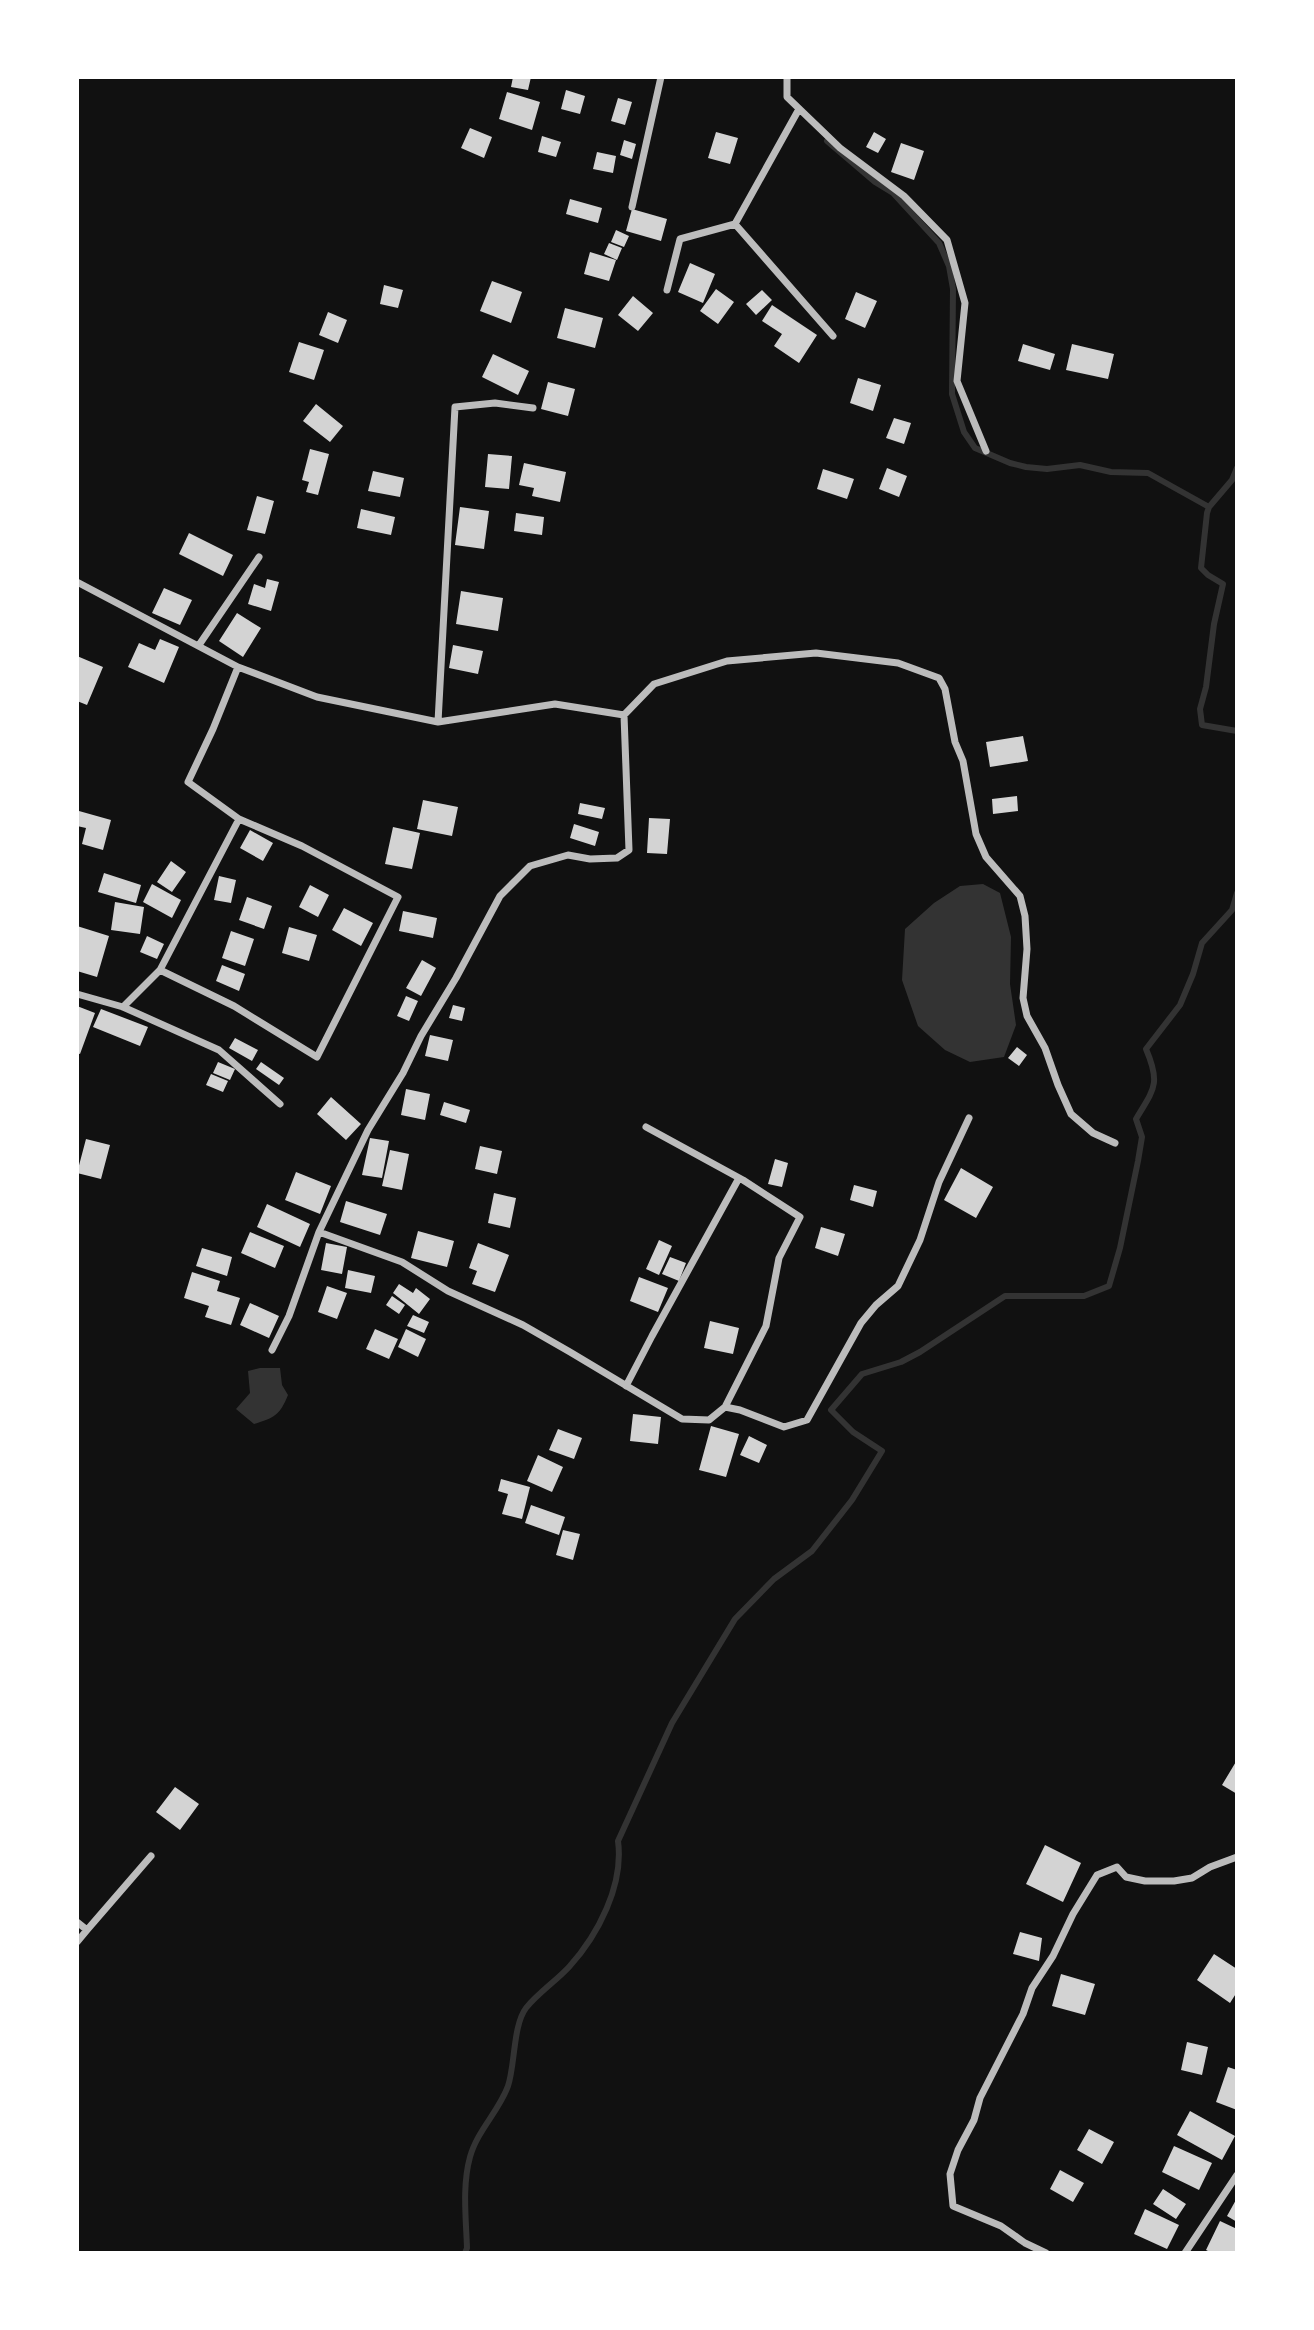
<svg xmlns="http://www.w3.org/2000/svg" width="1314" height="2330" font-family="Cabin,sans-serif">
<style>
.water{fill:#333}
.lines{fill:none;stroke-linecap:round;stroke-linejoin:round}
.stream{stroke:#333;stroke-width:6}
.building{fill:#d3d3d3}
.minor{stroke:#bcbcbc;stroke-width:7}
</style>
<rect width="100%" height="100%" fill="#111"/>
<path class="water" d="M983,884L1000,893L1011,937L1010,984L1016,1025L1004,1057L970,1062L945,1050L918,1026L902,980L905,929L934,903L960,886Z
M260,1368H280L282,1385L288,1395C280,1415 274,1418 254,1424L236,1409L250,1393L248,1371Z"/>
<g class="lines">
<path class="stream" d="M827,141L875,182L893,193L939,243L949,266L953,289L952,394L964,432L975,448L1010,463L1026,467L1047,469L1080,465L1111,472L1148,473L1209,507L1207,513L1201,568L1208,575L1223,584L1214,624L1206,687L1200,709L1202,725L1237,731
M1209,507L1232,480L1237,468
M465,2253L467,2248C466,2218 462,2186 470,2157C477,2131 499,2111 508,2086C515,2066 513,2025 526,2008C538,1993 556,1981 569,1967C598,1935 624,1885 618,1841L672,1723L735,1619L774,1579L812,1551L852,1500L882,1451L853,1432L831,1410L862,1374L901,1362L920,1352L1005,1296H1084L1109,1286L1120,1248L1138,1161L1142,1137L1136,1119C1154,1089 1161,1084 1146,1049L1180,1005L1193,974L1202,943L1232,910L1237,893"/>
</g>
<path class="building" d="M513,77H531L528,90L511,87Z
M566,90L585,96L580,114L561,109Z
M507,92L540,102L532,130L499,119Z
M618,98L632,102L625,125L611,121Z
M470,128L492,137L484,158L461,148Z
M716,132L738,138L730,164L708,158Z
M874,132L886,139L878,153L866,147Z
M542,136L561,142L556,157L538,152Z
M624,140L636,144L632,159L620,155Z
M901,143L924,151L914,180L891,172Z
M597,152L616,156L613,173L593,169Z
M570,199L602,208L598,223L566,214Z
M632,209L667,219L661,241L626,231Z
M616,230L629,236L624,247L611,242Z
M609,243L622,248L617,260L604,254Z
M590,252L616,260L609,281L584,274Z
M690,263L715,274L703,303L678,292Z
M492,281L522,292L511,323L480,311Z
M384,285L403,290L398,308L380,304Z
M716,289L734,302L718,324L700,311Z
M762,290L772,300L756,315L746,304Z
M856,292L877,301L865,328L845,319Z
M633,296L653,313L638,331L618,315Z
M772,305L817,335L799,363L774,346L782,334L762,321Z
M565,308L603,318L595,348L557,338Z
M328,312L347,320L338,343L319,335Z
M299,342L324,350L314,380L289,372Z
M1023,344L1055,354L1050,370L1018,361Z
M1072,344L1114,354L1108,379L1066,370Z
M493,354L529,371L518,395L482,377Z
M858,378L881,385L873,411L850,403Z
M548,382L575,389L568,416L541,409Z
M316,404L343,426L330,442L303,421Z
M894,418L911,423L904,444L886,438Z
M310,449L329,454L318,495L306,492L309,482L302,480Z
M488,454L512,456L509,489L485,487Z
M524,463L566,472L560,502L532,496L534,488L519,485Z
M887,468L907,476L899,497L879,489Z
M823,469L854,479L847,499L817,489Z
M373,471L404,478L400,497L368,491Z
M257,496L274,501L265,534L247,530Z
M460,507L489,511L484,549L455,545Z
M361,509L395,517L391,535L357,528Z
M516,513L544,517L542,535L514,531Z
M189,533L233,555L223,576L179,554Z
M267,579L279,582L271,611L248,604L254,584L265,588Z
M164,588L192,600L180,625L152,613Z
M461,591L503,598L498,631L456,624Z
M237,613L261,628L243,657L219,641Z
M160,639L179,647L164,683L128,667L139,643L155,650Z
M453,645L483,651L478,674L449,668Z
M77,656L103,667L87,705L77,701Z
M1023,736L1028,761L990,767L986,742Z
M1017,796L1018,811L993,814L992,799Z
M423,800L458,807L452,836L417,829Z
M580,803L605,808L602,819L578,814Z
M79,811L111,820L103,850L82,844L86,828L77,826Z
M649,818L670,819L667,854L647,853Z
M574,824L599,832L595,846L570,838Z
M393,827L420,833L412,869L385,864Z
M250,830L273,843L263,861L240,848Z
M171,861L186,872L172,892L157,882Z
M104,873L141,885L136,903L98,892Z
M219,876L236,880L231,903L214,900Z
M152,884L181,900L172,918L143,902Z
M310,885L329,895L318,917L299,907Z
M247,897L272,906L264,929L239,920Z
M115,902L144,907L140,934L111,930Z
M344,908L373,923L361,946L332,930Z
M403,911L437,918L433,938L399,931Z
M77,926L109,936L97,977L77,971Z
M289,927L317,935L309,961L282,953Z
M231,931L254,939L245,966L222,958Z
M147,936L164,944L157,959L140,952Z
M422,960L436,968L421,996L406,988Z
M222,965L245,974L239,991L216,981Z
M406,996L418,1001L409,1021L397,1016Z
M453,1005L465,1008L462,1021L449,1018Z
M77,1006L95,1013L80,1054L77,1053Z
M101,1009L148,1027L140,1046L93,1027Z
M430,1035L453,1040L448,1061L425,1056Z
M235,1038L258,1050L252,1061L229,1048Z
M1017,1047L1027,1055L1019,1066L1008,1058Z
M218,1062L235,1069L230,1080L213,1073Z
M261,1062L284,1078L279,1085L256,1069Z
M211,1074L228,1081L223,1092L206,1085Z
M406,1089L430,1094L425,1120L401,1115Z
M331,1097L361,1124L346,1140L317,1114Z
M444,1102L470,1110L466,1123L440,1115Z
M370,1138L389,1141L382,1178L362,1175Z
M86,1139L110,1145L101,1179L77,1173Z
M480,1146L502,1151L497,1174L475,1169Z
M390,1150L409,1154L402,1190L382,1186Z
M775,1159L788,1163L782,1187L768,1184Z
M961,1168L993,1187L976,1218L944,1200Z
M296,1172L331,1186L320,1214L285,1200Z
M854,1185L877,1191L873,1207L850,1200Z
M494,1193L516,1198L510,1228L488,1223Z
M346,1201L387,1214L380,1235L340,1222Z
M267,1204L310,1224L300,1247L257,1227Z
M821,1227L845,1234L838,1256L815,1248Z
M418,1231L454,1241L447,1267L411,1258Z
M250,1232L284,1246L275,1268L241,1253Z
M659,1240L672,1246L659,1275L646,1269Z
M326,1243L347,1247L342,1274L321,1270Z
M478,1243L509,1255L495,1292L472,1284L477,1271L469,1268Z
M202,1248L232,1257L227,1276L196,1266Z
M670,1257L686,1263L679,1281L662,1274Z
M348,1270L375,1276L371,1293L345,1288Z
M192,1272L220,1281L217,1291L240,1298L231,1325L205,1317L209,1306L184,1298Z
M639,1277L668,1288L658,1312L630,1301Z
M399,1284L413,1293L416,1288L430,1299L419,1314L393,1293Z
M327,1286L347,1293L337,1319L318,1312Z
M392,1296L405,1305L399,1314L386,1305Z
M250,1303L279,1316L269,1338L240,1325Z
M413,1315L429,1322L424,1333L407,1326Z
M710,1321L739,1328L733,1354L704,1348Z
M375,1329L398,1339L389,1359L366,1349Z
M406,1329L426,1339L418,1357L398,1347Z
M633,1414L661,1417L658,1444L630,1441Z
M711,1426L739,1434L726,1477L699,1470Z
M558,1429L582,1438L574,1459L549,1450Z
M749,1436L767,1445L759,1463L740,1455Z
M538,1455L563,1467L552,1492L527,1481Z
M501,1479L530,1487L522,1519L502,1514L508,1494L498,1491Z
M531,1505L565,1517L559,1535L525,1523Z
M563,1530L580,1534L573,1560L556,1555Z
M1237,1760V1794L1222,1785Z
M175,1787L199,1804L180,1830L156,1812Z
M1045,1845L1081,1863L1063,1902L1026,1884Z
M1020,1932L1042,1938L1039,1961L1013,1954Z
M1214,1954L1237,1969V1992L1230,2003L1197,1980Z
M1061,1974L1095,1984L1085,2015L1052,2006Z
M1187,2042L1208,2047L1202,2075L1181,2070Z
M1228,2067L1237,2070V2110L1216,2102Z
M1190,2111L1235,2136L1222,2160L1177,2135Z
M1089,2129L1114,2142L1102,2164L1077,2150Z
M1174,2146L1212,2163L1199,2190L1162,2172Z
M1060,2170L1084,2183L1073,2202L1050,2189Z
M1163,2189L1186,2204L1176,2219L1153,2204Z
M1237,2198V2222L1227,2216Z
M1145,2209L1179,2225L1167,2249L1134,2234Z
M1220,2221L1237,2229V2253H1212L1206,2250Z"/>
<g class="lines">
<path class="minor" d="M787,77V97L840,148L904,196L947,240L965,303L957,381L986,451
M632,207L661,77
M735,224L833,336
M667,290L680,239L735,224L799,109
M77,582L238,667L317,697L438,722L555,704L624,715L654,684L727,661L816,653L898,663L939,678L945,689L955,742L963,761L976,834L986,857L1020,896L1025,916L1027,949L1023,998L1027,1016L1045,1048L1058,1085L1071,1114L1093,1133L1115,1143
M199,645L259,557
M438,722L455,407L495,403L533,408
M160,970L234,1006L317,1057L398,897L302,846L239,819
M77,994L123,1007L219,1050L280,1104
M123,1007L160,970L239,819L188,782L213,729L238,667
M646,1127L743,1180L800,1217L779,1258L766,1326L725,1407
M319,1232L402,1262L448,1291L523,1325L570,1352L682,1419L709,1420L725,1407L740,1410L784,1427L807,1420L861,1323L876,1305L898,1286L920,1240L939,1182L969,1118
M272,1350L289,1316L319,1232L368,1130L403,1073L421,1036L456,978L500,896L530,866L568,855L590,859L617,858L629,850L624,715
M626,1386L652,1336L739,1178
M77,1922L87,1930L77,1942
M87,1930L151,1856
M1046,2253L1025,2243L1001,2226L953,2206L950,2174L958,2150L974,2120L980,2098L1023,2014L1032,1988L1053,1956L1073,1914L1097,1875L1117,1867L1126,1877L1145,1881H1174L1192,1878L1210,1867L1237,1857
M1185,2253L1237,2175"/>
</g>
<rect width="1314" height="2330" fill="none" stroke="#ffffff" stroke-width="158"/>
</svg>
